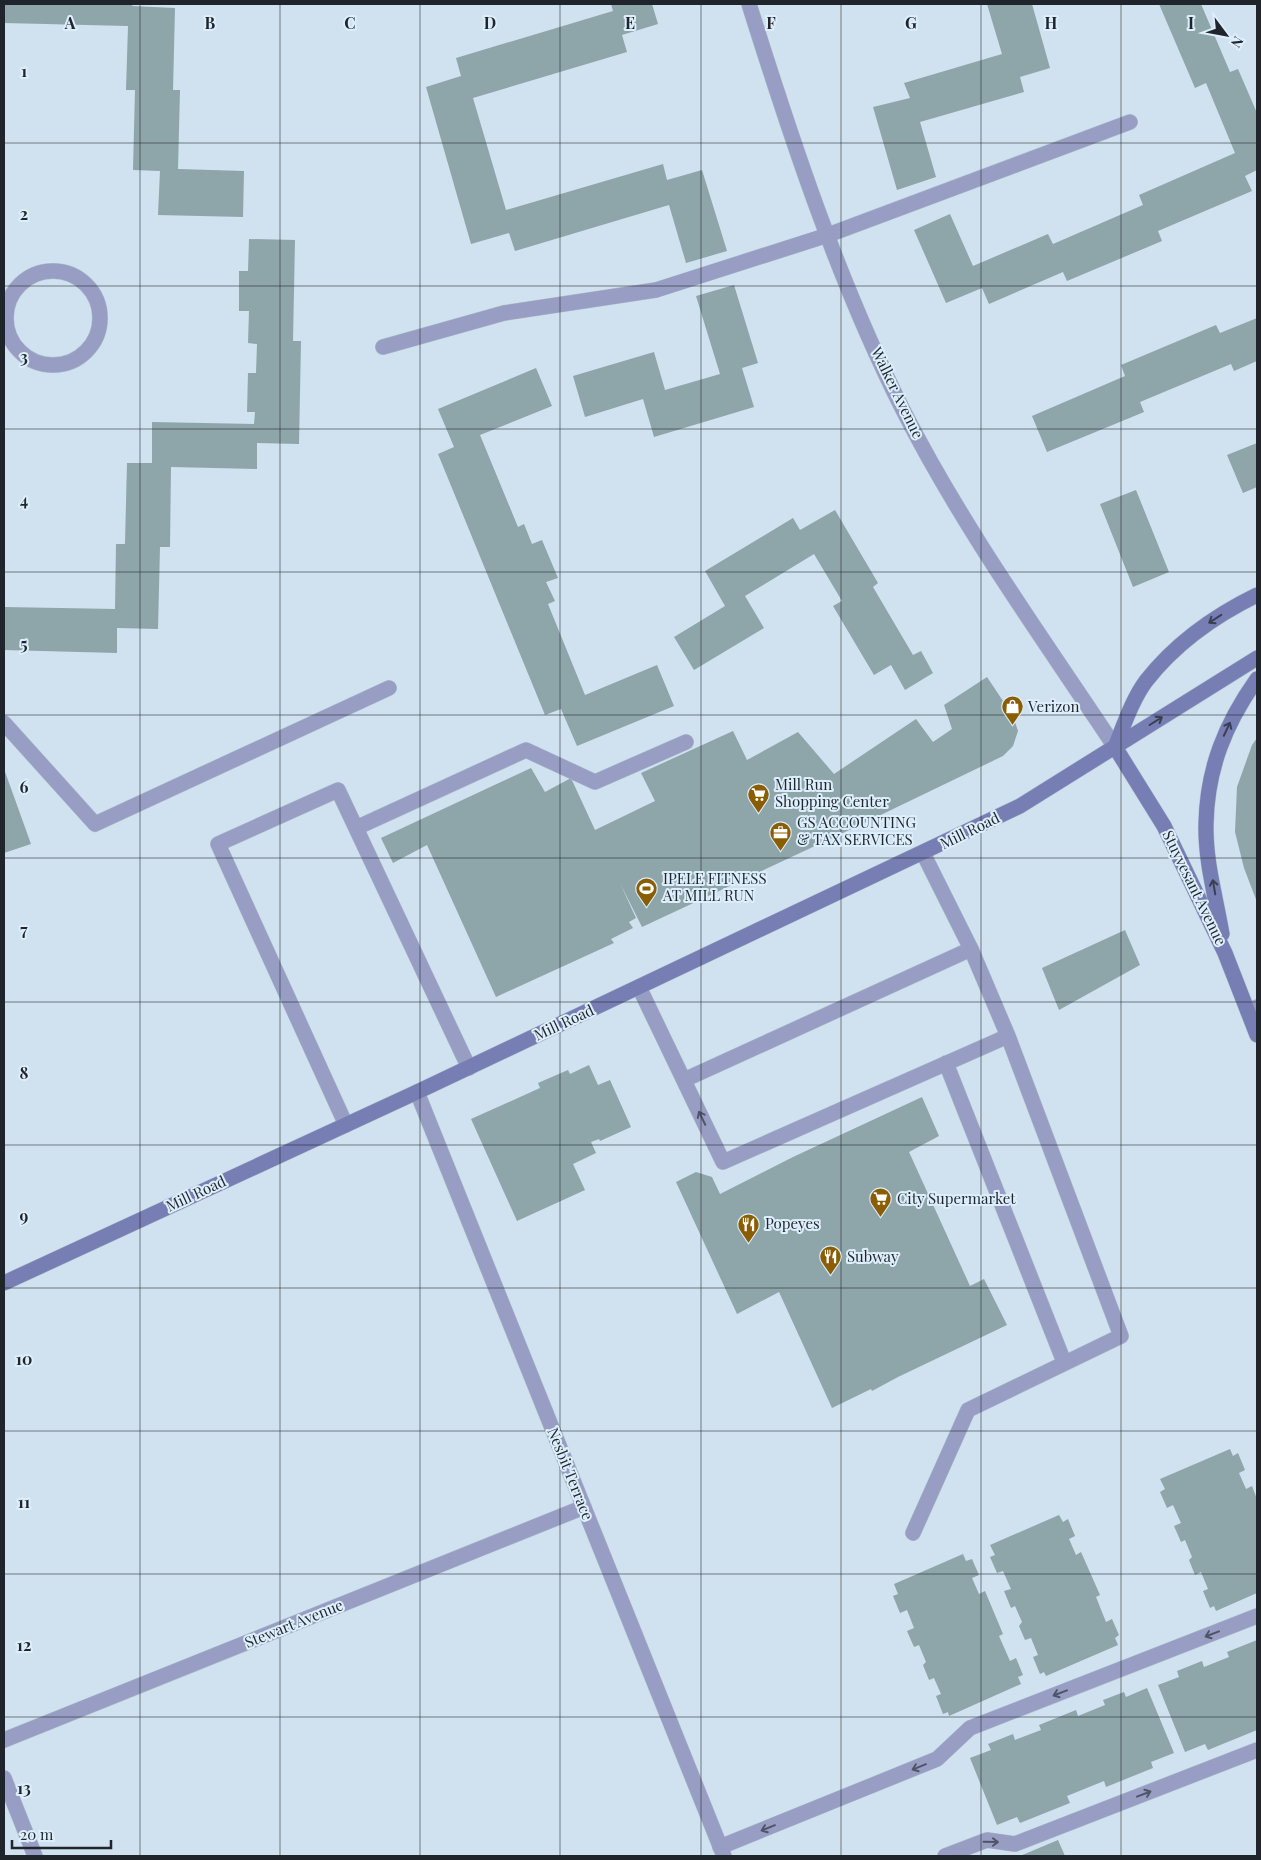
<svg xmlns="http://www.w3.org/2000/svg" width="1261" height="1860" font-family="'Playfair Display',serif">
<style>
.building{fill:#8ea5aa}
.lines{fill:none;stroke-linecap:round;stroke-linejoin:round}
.lane-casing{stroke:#b0bfcc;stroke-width:16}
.street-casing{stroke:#b0bfcc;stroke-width:16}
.secondary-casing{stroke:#b0bfcc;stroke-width:16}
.lane{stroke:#989ec3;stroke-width:15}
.street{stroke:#989ec3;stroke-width:15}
.secondary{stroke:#777eb4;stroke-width:15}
.oneway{stroke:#394053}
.oneway2{stroke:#4f5567}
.grid{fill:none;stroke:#1f252a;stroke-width:1;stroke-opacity:0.55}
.labels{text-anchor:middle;stroke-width:4;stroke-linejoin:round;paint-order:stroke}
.street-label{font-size:15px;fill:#1f252a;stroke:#ddeefd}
.poi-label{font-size:15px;fill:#1f252a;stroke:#ddeefd;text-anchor:start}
.grid-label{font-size:16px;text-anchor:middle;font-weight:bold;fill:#1f252a;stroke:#ddeefd;stroke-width:4;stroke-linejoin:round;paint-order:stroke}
</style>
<rect width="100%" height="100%" fill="#d0e1ef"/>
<path class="building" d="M4,4H133L132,6L175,8L173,90H180L178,169L244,171L243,217L158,215L160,171L133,170L135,90H126L128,26L4,23Z
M611,4H652L658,24L622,35L627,52L473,98L506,210L663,164L667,180L702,170L727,251L686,263L669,205L515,251L509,233L471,244L426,87L461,76L456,58L613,11Z
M987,4H1032L1050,68L1020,77L1024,92L920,122L936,177L897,190L873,107L910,98L904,83L1002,54Z
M1159,4H1201L1230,72L1238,69L1257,113V170L1245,176L1252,191L1158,231L1162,241L1067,281L1063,272L989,304L982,288L946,303L914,230L950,214L973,266L1048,234L1053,244L1143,205L1139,195L1235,153L1206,83L1195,88Z
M249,239L295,240L293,341H301L299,444L257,443V469L171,467L170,547H160L158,629L117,628V653L4,650V607L115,609L116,544H125L127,463H152V422L254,424L255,412H247L248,373H256L257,344L248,343L249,311H239V271H248Z
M734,285L758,363L742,368L754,407L654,437L643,399L585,417L573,376L654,352L665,390L720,374L696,296Z
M1257,318V361L1234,371L1231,364L1140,402L1144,412L1047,452L1032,416L1125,376L1121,365L1216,325L1220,333Z
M536,368L552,406L480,435L518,527L524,524L532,544L542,540L558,578L546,582L555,601L548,604L585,695L657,665L674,706L577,746L561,709L545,715L438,454L454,447L438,409Z
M1257,443V487L1243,493L1227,455Z
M1136,490L1169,572L1133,587L1100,504Z
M835,510L878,583L873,587L913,655L921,651L933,673L905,690L891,665L874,675L833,606L842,601L814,554L745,596L764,628L694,670L674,637L725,606L705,571L793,518L800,530Z
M987,677L1013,716L1018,731L1013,746L1003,756L862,824L642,927L620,883L636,918L629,922L633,928L611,939L614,943L496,997L427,845L393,863L381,838L531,768L545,792L571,778L595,830L655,801L641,773L733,731L747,760L798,732L834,774L916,719L933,742L952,729L944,705Z
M1257,738V902L1244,868L1235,832L1237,787L1252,745Z
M4,769L31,844L4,853Z
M1125,930L1140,965L1059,1010L1042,968Z
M589,1065L598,1085L610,1080L631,1127L600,1141L599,1139L591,1142L596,1153L573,1164L585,1190L517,1221L471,1119L540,1088L538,1083L568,1070L570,1074Z
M922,1097L939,1136L909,1152L970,1286L984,1279L1007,1325L898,1377L872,1391L871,1389L832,1408L779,1292L737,1314L676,1182L696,1172L712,1177L720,1194L793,1157Z
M1230,1449L1233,1456L1238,1453L1245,1470L1239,1473L1246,1489L1252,1486L1257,1499V1593L1216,1611L1214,1606L1210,1608L1203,1591L1208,1589L1201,1572L1195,1575L1189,1560L1192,1557L1185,1540L1181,1542L1174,1526L1181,1523L1173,1505L1167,1508L1160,1492L1165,1489L1160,1479Z
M1059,1515L1063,1522L1068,1519L1075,1536L1069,1539L1076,1555L1081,1552L1100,1595L1096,1597L1106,1622L1112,1619L1119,1635L1115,1638L1118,1645L1046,1676L1044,1672L1040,1674L1033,1657L1038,1655L1031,1638L1025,1640L1019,1626L1022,1622L1015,1606L1011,1608L1004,1591L1011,1589L1003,1571L997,1573L990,1557L995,1555L990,1545Z
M963,1554L966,1561L972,1559L979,1575L972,1578L979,1594L985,1591L1003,1634L999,1636L1010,1661L1016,1658L1023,1675L1018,1677L1021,1684L949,1716L948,1712L943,1714L936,1696L941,1694L934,1678L929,1680L923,1665L926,1662L919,1645L914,1647L907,1631L914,1628L907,1610L900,1613L893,1596L898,1594L894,1584Z
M1257,1640V1723H1256L1257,1730L1208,1750L1205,1744L1185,1752L1158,1685L1179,1677L1177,1671L1202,1661L1204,1667L1229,1657L1227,1652Z
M1147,1688L1174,1753L1151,1762L1153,1768L1106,1787L1104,1781L1067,1796L1070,1803L1020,1823L1017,1817L997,1825L970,1758L991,1750L988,1744L1013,1734L1015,1740L1041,1730L1039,1725L1076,1710L1078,1716L1105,1705L1103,1700L1124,1692L1126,1697Z
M1058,1840L1065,1856H1020Z"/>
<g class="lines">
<defs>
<path id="lane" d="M383,347L504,313L656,290L828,235L1130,122
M4,723L95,824L389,688
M356,828L526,750L595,782L686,742
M639,987L723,1162L1008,1036
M1248,1011L1257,1007
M946,1063L1064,1362
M684,1080L971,949
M346,1125L218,844L338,790L469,1068
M913,1533L968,1410L1121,1336L1008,1036L971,949L923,853
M720,1847L937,1759L970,1728L1257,1616
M945,1856L987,1840L1015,1844L1257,1750"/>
<path id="street" d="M749,4C792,141 838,281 903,410C963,528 1042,637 1115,747
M6 318a47 47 0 1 1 94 0a47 47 0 1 1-94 0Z
M417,1092L724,1856
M4,1740L584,1507
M4,1778L35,1856"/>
<path id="secondary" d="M1115,747L1164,826L1225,953L1257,1035
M1115,747C1124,725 1132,700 1146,681C1175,644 1216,615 1257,595
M1222,934C1216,898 1205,861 1206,824C1207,769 1225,724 1257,679
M4,1283L417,1092L1020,806L1257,658"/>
</defs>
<use href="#lane" class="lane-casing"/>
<use href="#street" class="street-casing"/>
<use href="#secondary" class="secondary-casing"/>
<use href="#lane" class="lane"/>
<use href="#street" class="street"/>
<use href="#secondary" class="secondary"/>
</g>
<defs><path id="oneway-shaft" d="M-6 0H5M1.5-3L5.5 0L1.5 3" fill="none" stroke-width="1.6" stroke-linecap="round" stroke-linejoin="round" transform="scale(1.25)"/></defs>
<g class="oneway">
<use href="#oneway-shaft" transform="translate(1215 619) rotate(147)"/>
<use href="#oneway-shaft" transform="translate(1156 721) rotate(-32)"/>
<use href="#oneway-shaft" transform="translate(1227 729) rotate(-65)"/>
<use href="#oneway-shaft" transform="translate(1214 887) rotate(-100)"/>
</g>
<g class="oneway2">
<use href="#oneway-shaft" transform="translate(702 1118) rotate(-116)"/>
<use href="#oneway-shaft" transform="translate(1212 1634) rotate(159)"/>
<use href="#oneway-shaft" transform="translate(1060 1693) rotate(159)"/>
<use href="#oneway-shaft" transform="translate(919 1767) rotate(158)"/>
<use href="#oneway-shaft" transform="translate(1144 1794) rotate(-21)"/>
<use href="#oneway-shaft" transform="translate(768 1828) rotate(158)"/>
<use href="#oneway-shaft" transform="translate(991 1842) rotate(1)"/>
</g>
<path class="grid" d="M140,4V1856M280,4V1856M420,4V1856M560,4V1856M701,4V1856M841,4V1856M981,4V1856M1121,4V1856M4,143H1257M4,286H1257M4,429H1257M4,572H1257M4,715H1257M4,858H1257M4,1002H1257M4,1145H1257M4,1288H1257M4,1431H1257M4,1574H1257M4,1717H1257"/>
<defs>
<symbol id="shop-pin" viewBox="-11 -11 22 30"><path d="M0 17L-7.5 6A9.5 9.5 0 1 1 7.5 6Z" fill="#8a5d00" stroke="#ddeefd"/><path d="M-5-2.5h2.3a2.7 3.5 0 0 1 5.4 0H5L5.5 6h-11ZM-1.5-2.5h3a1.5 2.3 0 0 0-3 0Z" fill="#fff"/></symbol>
<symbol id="supermarket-pin" viewBox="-11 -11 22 30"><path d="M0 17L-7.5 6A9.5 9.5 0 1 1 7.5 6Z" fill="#8a5d00" stroke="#ddeefd"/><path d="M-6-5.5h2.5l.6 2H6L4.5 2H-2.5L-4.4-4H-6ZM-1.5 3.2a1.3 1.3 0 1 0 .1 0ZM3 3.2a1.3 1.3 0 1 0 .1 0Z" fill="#fff"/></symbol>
<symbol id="office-pin" viewBox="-11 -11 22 30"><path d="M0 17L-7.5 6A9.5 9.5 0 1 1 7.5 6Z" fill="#8a5d00" stroke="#ddeefd"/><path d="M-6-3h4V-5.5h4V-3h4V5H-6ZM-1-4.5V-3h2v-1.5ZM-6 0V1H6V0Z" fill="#fff"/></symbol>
<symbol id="stadium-pin" viewBox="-11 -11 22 30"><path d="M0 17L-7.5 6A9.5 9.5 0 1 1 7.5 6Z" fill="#8a5d00" stroke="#ddeefd"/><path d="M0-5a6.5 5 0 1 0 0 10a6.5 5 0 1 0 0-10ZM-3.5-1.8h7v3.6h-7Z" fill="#fff"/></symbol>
<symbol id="restaurant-pin" viewBox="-11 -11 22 30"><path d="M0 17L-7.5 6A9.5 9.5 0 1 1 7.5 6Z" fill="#8a5d00" stroke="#ddeefd"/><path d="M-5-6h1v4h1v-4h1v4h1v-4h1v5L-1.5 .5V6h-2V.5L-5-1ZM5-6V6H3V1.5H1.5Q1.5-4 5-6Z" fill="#fff"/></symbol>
</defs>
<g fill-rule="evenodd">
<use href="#shop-pin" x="1000" y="694" width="25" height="34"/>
<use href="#supermarket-pin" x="746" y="782" width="25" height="34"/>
<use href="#office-pin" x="768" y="820" width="25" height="34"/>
<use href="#stadium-pin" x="634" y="876" width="25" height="34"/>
<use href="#supermarket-pin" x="868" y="1186" width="25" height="34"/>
<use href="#restaurant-pin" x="736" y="1212" width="25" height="34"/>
<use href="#restaurant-pin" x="818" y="1244" width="25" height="34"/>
</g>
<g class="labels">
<g class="street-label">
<text transform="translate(897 393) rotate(64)" y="5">Walker Avenue</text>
<text transform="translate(970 831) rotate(-26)" y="5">Mill Road</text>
<text transform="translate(1194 888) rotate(64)" y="5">Stuyvesant Avenue</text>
<text transform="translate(564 1023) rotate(-25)" y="5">Mill Road</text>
<text transform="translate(196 1194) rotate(-25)" y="5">Mill Road</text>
<text transform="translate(570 1474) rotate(68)" y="5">Nesbit Terrace</text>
<text transform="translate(294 1624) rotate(-22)" y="5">Stewart Avenue</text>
</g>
<g class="poi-label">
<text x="1028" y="712">Verizon</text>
<text x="775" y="790">Mill Run<tspan x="775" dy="17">Shopping Center</tspan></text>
<text x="797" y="828">GS ACCOUNTING<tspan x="797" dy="17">&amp; TAX SERVICES</tspan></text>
<text x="663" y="884">IPELE FITNESS<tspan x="663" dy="17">AT MILL RUN</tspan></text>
<text x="897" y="1204">City Supermarket</text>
<text x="765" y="1229">Popeyes</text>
<text x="847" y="1262">Subway</text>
</g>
</g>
<g class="grid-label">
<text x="70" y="29">A</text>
<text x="210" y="29">B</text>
<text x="350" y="29">C</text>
<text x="490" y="29">D</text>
<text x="630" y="29">E</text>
<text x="771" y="29">F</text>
<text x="911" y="29">G</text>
<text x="1051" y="29">H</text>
<text x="1191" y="29">I</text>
<text x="24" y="77">1</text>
<text x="24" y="220">2</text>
<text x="24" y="363">3</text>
<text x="24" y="506">4</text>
<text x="24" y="650">5</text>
<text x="24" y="793">6</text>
<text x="24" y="936">7</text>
<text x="24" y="1079">8</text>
<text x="24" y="1222">9</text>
<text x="24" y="1365">10</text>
<text x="24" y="1508">11</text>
<text x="24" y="1651">12</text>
<text x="24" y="1794">13</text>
</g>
<rect width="1261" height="1860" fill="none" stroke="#1f252a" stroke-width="10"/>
<g transform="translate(1226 35) rotate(122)" stroke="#ddeefd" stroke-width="4" paint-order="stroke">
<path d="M0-4L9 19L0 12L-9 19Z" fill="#1f252a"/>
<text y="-8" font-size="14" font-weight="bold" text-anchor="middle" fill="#1f252a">N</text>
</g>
<path d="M12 1840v8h99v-8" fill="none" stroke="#1f252a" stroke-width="2.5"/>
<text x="20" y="1840" font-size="15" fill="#1f252a" stroke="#ddeefd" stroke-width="4" paint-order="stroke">20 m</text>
</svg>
